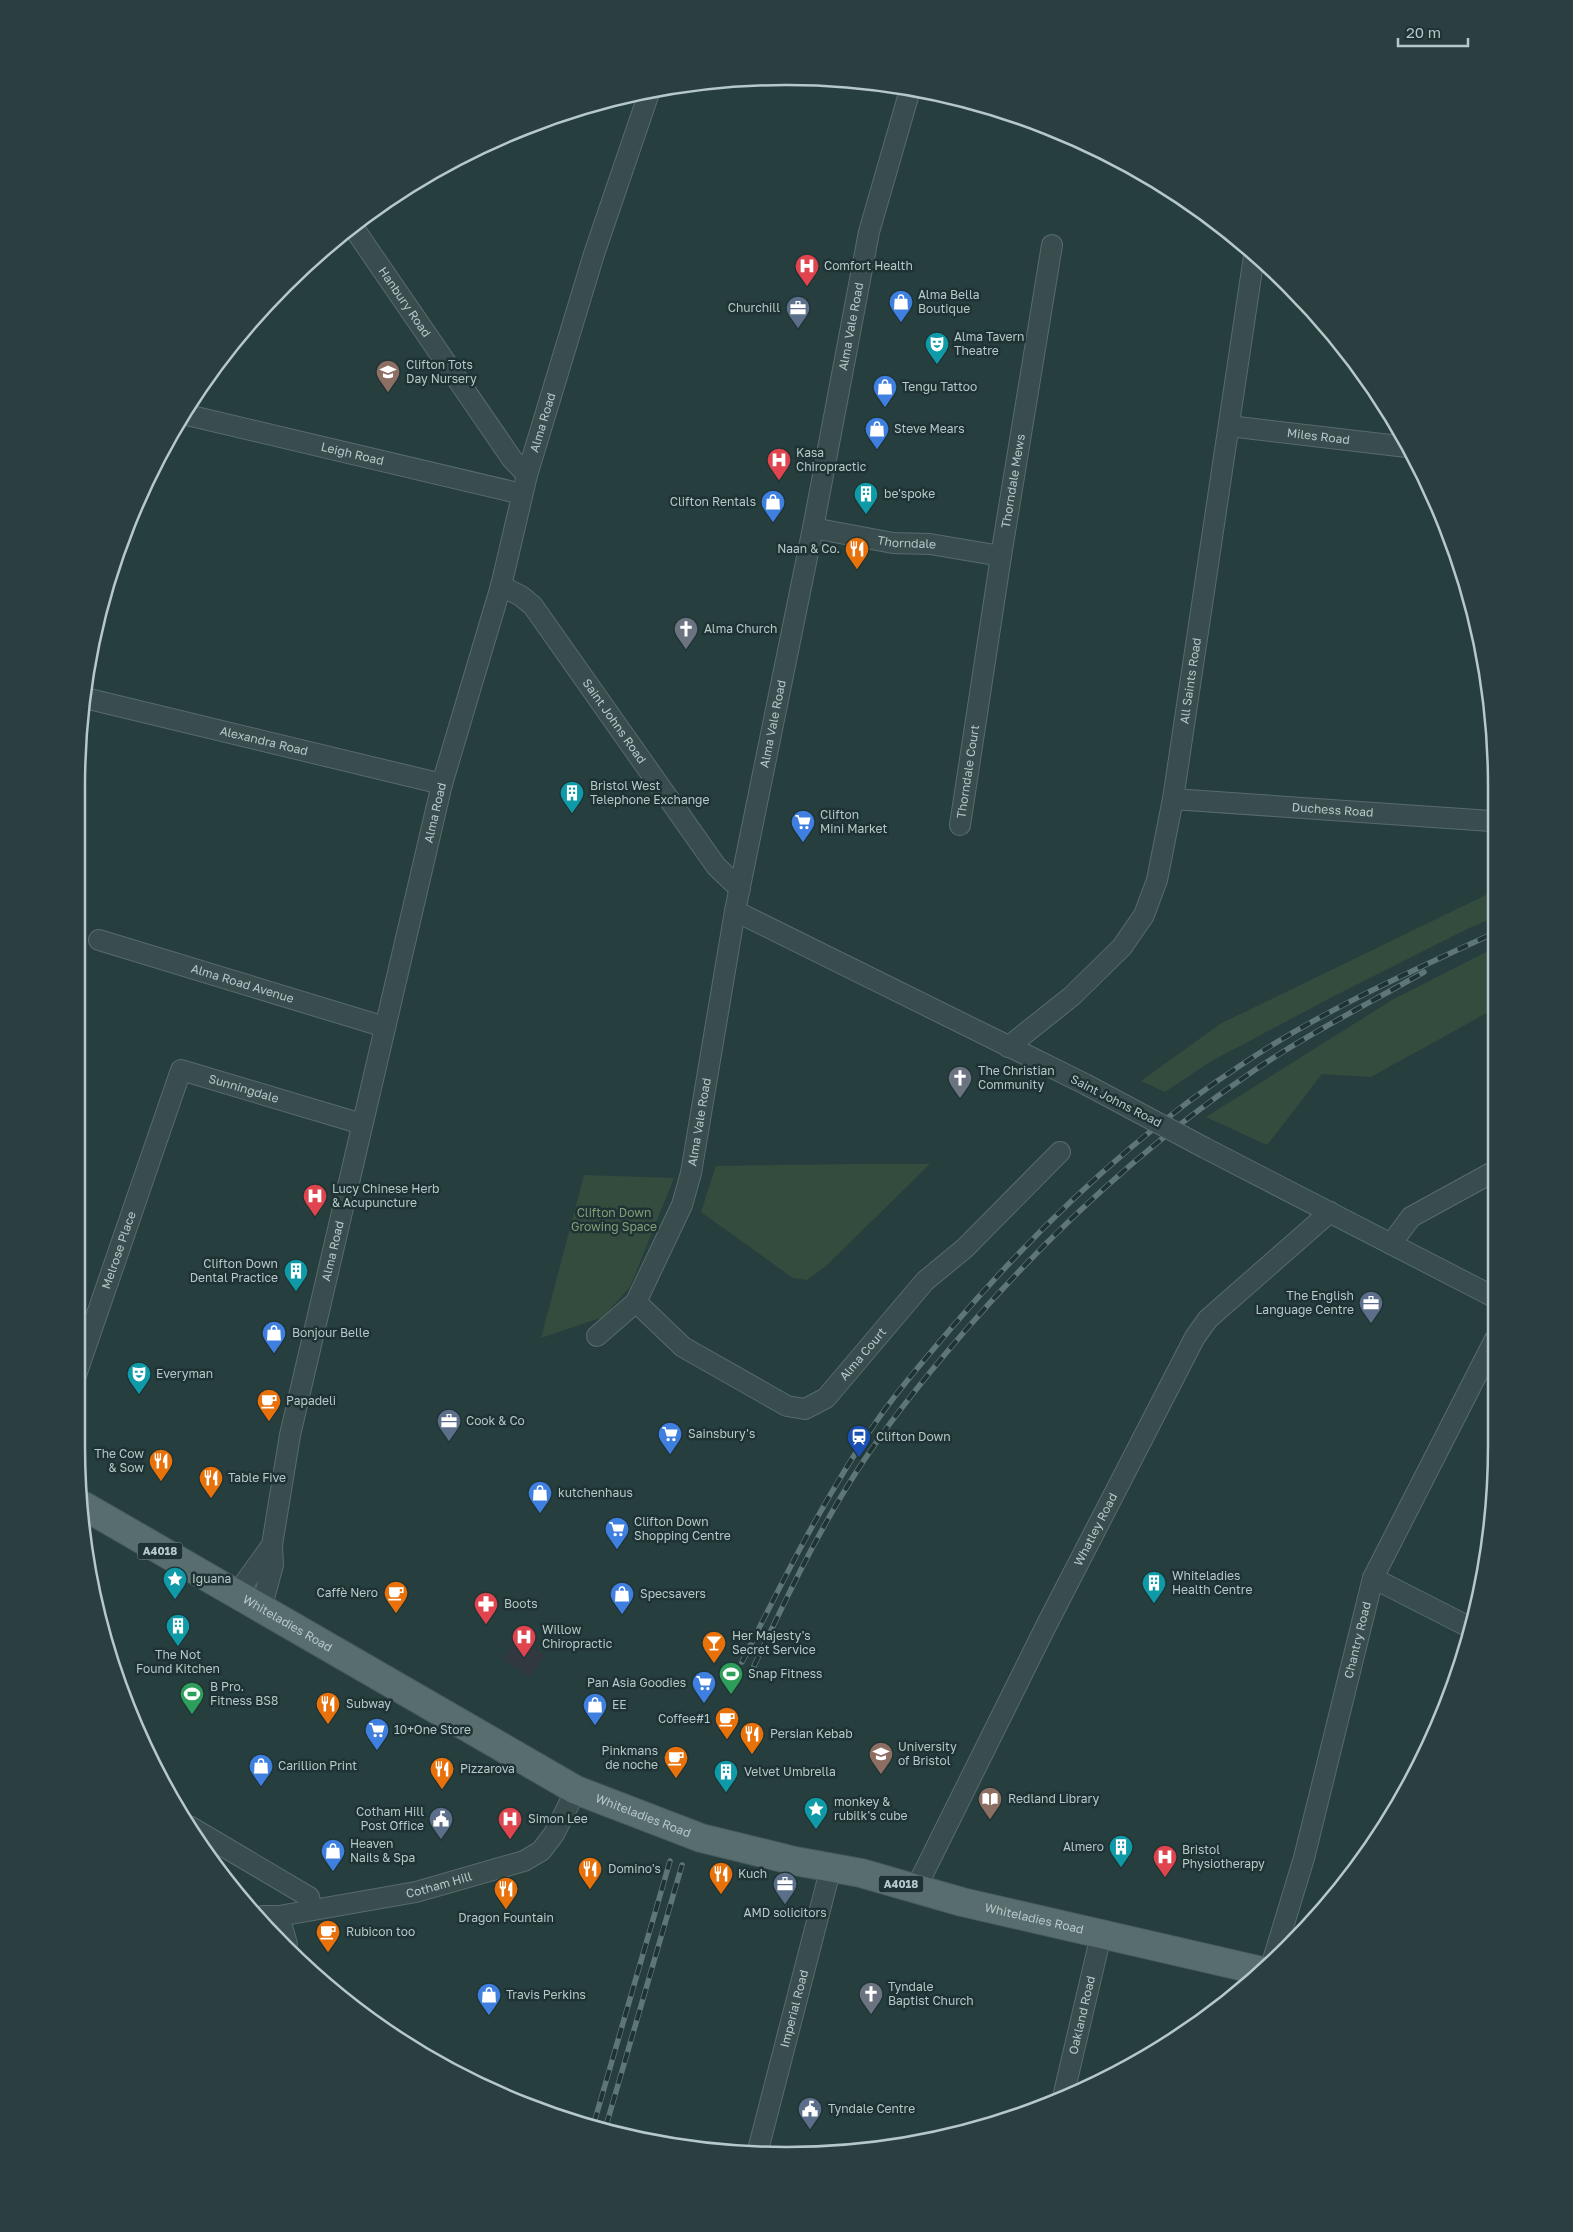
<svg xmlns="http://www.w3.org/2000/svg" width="1573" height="2232" font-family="'Golos Text',sans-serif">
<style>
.medical{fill:#323840}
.green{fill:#344c3e}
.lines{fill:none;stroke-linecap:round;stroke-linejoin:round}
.street-casing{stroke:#586b6c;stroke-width:22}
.primary-casing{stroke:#465a5b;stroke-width:30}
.street{stroke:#3a4d4e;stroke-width:20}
.primary{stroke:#586d6e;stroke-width:28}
.rail-casing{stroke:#5e7677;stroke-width:5.5}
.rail{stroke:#1f3334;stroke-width:4;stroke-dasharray:11;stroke-linecap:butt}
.street-bridge-casing{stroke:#586b6c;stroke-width:22;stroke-linecap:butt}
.street-bridge{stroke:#3a4d4e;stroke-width:20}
.labels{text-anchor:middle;stroke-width:5;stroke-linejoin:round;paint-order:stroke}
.shield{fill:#1f3334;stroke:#899b9c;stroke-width:1}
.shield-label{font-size:11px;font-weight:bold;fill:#b6c8c9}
.poi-label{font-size:12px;fill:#b6c8c9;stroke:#1f3334;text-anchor:start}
.street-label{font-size:12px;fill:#b6c8c9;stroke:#1f3334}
.park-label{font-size:12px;fill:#839e76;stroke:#1f3334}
.rim{fill:none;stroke:#b6c8c9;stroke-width:2.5}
</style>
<rect width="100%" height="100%" fill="#263e3e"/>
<path class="medical" d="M516,1637L545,1655L531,1677L503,1660Z"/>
<path class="green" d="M1492,892V918L1465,930L1334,996L1210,1062L1165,1092L1141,1081L1220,1024Z
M1492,949V1010L1371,1077L1322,1074L1267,1145L1206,1117L1392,1000Z
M860,1164H930L826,1266L807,1280L793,1278L701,1212L716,1166Z
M584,1175L674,1178L630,1287L603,1317L541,1338Z"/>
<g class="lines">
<defs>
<g id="street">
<path id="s1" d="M353,227L512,459L527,475"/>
<path id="s2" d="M183,414L522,494"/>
<path id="s3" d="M1229,426L1407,447"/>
<path id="s4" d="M813,528L893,543L930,544L1001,556"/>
<path id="s5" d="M501,586L521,596L533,606L716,866L740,889"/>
<path id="s6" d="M85,698L442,784"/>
<path id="s7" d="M1173,799L1491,821"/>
<path id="s8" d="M960,825L1001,556L1052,245"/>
<path d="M735,911L1085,1084"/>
<path id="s9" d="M99,940L385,1027"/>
<path id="s10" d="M1008,1047L1072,996L1122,947L1144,915L1157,880L1173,799L1254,256"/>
<path d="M1205,1148L1494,1297"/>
<path d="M1391,1244L1411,1217L1493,1172"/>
<path id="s11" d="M636,1302L683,1347L787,1406L805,1409L826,1398L925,1281L965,1248L1060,1152"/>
<path id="s12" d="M597,1336L636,1302L682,1205L691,1173L735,911L813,528L869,232L910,90"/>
<path id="s13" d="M76,1375L181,1070L362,1124"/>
<path d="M1373,1578L1473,1629"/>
<path d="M236,1595L272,1545"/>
<path id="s14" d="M261,1609L273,1565L272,1545L290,1435L442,784L501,586L527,475L594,254L649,93"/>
<path d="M189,1826L309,1897L312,1910"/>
<path id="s15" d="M916,1888L1046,1626L1195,1337L1208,1319L1330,1212"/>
<path id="s16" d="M263,1916H279L416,1892L524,1861L541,1851L554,1834L576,1790"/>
<path d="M279,1916L287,1944"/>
<path id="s17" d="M1273,1960L1304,1858L1373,1578L1494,1341"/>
<path id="s18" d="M1063,2097L1101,1935"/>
<path id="s19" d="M758,2150L831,1867"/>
</g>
<g id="primary">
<path id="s20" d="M84,1506L576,1790L701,1838L795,1861L861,1873L962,1902L1262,1971"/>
</g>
</defs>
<use href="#street" class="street-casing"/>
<use href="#primary" class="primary-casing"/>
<use href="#street" class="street"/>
<use href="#primary" class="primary"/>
<defs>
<path id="rail" d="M742,1662C783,1580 824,1498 876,1422C899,1388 927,1357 953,1326C1038,1227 1135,1134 1244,1063C1322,1011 1407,973 1492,934
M754,1666C785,1601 816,1535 855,1474C887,1424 925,1377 964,1332C1048,1235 1142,1147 1249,1074C1304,1036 1366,1005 1424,972
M594,2123L670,1861
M606,2126L682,1865"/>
</defs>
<use href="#rail" class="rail-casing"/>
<use href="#rail" class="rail"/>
<defs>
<path id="street-bridge" d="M1085,1084L1205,1148"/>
</defs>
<use href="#street-bridge" class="street-bridge-casing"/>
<use href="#street-bridge" class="street-bridge"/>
</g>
<defs>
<symbol id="hospital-pin" viewBox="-11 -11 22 30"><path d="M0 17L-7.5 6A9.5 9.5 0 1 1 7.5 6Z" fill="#e0444e" stroke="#1f3334"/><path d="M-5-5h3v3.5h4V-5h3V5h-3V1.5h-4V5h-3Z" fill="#fff"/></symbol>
<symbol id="shop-pin" viewBox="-11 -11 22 30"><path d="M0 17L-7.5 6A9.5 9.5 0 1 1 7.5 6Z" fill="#3f7fe0" stroke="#1f3334"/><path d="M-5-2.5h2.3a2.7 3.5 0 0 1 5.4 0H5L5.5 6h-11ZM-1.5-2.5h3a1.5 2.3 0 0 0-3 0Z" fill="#fff"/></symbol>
<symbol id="office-pin" viewBox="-11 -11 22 30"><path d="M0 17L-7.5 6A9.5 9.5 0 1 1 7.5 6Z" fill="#5c6f8a" stroke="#1f3334"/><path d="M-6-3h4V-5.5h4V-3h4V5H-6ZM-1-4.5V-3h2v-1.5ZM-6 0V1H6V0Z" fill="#fff"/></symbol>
<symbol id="theatre-pin" viewBox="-11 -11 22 30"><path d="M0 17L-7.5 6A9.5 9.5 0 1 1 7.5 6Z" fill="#0f9aa8" stroke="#1f3334"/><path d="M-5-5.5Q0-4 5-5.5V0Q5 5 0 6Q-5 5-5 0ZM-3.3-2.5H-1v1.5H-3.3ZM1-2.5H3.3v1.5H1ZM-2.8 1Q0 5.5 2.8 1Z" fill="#fff"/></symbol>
<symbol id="school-pin" viewBox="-11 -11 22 30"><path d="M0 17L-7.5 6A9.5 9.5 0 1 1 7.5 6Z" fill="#8d6e63" stroke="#1f3334"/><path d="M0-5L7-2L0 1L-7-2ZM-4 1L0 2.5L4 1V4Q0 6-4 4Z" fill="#fff"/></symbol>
<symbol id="building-pin" viewBox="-11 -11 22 30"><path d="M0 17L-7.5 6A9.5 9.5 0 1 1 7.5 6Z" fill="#0f9aa8" stroke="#1f3334"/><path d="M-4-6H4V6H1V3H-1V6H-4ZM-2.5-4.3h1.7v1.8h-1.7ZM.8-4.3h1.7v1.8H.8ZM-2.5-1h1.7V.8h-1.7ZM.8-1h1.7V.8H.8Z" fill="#fff"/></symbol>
<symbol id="restaurant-pin" viewBox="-11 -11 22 30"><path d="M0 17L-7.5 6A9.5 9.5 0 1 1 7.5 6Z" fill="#e8710a" stroke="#1f3334"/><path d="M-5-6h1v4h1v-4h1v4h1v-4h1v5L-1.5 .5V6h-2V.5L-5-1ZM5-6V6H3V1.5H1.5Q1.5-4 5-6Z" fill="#fff"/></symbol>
<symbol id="church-pin" viewBox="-11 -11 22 30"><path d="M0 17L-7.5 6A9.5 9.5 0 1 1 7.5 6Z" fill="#6b7280" stroke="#1f3334"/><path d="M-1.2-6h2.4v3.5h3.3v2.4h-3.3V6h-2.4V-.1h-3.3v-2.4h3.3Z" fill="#fff"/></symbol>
<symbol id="supermarket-pin" viewBox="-11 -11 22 30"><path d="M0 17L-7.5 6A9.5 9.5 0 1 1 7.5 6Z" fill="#3f7fe0" stroke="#1f3334"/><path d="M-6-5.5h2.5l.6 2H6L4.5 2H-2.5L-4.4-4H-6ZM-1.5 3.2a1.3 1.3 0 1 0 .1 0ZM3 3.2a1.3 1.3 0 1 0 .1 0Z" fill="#fff"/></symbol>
<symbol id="cafe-pin" viewBox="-11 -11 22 30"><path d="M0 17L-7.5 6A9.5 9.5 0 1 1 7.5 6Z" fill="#e8710a" stroke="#1f3334"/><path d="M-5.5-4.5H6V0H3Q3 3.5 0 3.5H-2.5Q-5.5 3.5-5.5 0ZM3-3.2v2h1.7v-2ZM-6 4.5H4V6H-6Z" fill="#fff"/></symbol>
<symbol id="station-pin" viewBox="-11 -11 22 30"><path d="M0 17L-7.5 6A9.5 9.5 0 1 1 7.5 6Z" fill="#1a4fb4" stroke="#1f3334"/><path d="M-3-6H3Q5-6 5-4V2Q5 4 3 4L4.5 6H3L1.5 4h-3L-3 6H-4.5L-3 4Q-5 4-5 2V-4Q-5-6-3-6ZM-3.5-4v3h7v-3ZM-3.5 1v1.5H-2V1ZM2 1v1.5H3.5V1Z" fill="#fff"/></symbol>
<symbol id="sight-pin" viewBox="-11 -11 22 30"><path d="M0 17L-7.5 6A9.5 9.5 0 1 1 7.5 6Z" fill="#0f9aa8" stroke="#1f3334"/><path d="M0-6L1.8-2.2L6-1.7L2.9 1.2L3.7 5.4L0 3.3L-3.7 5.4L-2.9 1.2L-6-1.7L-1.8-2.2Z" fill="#fff"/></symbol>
<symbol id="pharmacy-pin" viewBox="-11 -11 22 30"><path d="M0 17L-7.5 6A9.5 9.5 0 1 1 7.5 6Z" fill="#e0444e" stroke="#1f3334"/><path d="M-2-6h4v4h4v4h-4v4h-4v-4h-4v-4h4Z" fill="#fff"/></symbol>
<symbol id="bar-pin" viewBox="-11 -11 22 30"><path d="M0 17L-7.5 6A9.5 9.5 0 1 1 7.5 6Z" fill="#e8710a" stroke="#1f3334"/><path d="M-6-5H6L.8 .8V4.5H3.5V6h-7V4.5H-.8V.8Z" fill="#fff"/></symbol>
<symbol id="stadium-pin" viewBox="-11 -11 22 30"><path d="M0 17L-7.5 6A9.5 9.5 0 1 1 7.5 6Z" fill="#2e9e5b" stroke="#1f3334"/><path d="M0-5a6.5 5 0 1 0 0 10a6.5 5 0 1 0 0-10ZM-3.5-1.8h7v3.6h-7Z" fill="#fff"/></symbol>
<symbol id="university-pin" viewBox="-11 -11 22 30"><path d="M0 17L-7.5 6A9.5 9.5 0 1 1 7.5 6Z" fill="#8d6e63" stroke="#1f3334"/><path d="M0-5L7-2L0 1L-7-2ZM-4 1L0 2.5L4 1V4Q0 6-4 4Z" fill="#fff"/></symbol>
<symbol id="library-pin" viewBox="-11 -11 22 30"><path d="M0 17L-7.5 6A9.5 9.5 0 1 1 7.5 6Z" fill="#8d6e63" stroke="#1f3334"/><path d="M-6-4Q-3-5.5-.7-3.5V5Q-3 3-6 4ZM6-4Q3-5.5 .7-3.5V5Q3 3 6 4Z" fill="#fff"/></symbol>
<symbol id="civic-pin" viewBox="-11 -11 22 30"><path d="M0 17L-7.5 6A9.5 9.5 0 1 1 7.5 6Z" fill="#5c6f8a" stroke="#1f3334"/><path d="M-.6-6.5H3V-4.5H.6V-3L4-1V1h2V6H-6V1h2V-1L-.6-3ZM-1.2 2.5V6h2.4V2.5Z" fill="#fff"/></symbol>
</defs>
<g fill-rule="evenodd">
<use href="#hospital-pin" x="793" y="252" width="28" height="38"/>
<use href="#shop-pin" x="887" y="288" width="28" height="38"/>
<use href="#office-pin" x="784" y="294" width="28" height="38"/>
<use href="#theatre-pin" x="923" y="330" width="28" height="38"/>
<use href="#school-pin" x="374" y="358" width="28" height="38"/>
<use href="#shop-pin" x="871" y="373" width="28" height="38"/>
<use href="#shop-pin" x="863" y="415" width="28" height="38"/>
<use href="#hospital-pin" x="765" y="446" width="28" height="38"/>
<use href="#building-pin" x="852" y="480" width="28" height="38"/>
<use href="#shop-pin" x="759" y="488" width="28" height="38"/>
<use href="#restaurant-pin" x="843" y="535" width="28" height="38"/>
<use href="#church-pin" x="672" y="615" width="28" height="38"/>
<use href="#building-pin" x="558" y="779" width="28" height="38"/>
<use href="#supermarket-pin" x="789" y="808" width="28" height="38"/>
<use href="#church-pin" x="946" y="1064" width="28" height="38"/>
<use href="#hospital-pin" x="301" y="1182" width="28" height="38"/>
<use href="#building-pin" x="282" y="1257" width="28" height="38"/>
<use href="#office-pin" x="1357" y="1289" width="28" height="38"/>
<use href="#shop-pin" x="260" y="1319" width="28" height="38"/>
<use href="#theatre-pin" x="125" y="1360" width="28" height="38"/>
<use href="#cafe-pin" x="255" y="1387" width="28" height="38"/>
<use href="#office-pin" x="435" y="1407" width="28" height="38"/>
<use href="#supermarket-pin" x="656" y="1420" width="28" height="38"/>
<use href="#station-pin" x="845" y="1423" width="28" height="38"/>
<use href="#restaurant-pin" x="147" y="1447" width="28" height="38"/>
<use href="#restaurant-pin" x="197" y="1464" width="28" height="38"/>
<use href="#shop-pin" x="526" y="1479" width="28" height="38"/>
<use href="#supermarket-pin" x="603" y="1515" width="28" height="38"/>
<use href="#sight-pin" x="161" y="1565" width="28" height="38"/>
<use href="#building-pin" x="1140" y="1569" width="28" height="38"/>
<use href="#cafe-pin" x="382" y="1579" width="28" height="38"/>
<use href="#shop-pin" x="608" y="1580" width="28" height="38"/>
<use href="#pharmacy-pin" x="472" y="1590" width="28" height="38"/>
<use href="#building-pin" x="164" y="1612" width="28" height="38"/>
<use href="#hospital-pin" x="510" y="1623" width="28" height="38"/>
<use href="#bar-pin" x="700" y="1629" width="28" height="38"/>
<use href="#stadium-pin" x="717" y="1660" width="28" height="38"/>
<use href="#supermarket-pin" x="690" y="1669" width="28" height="38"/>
<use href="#stadium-pin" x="178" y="1680" width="28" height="38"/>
<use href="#restaurant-pin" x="314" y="1690" width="28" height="38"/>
<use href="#shop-pin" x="581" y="1691" width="28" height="38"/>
<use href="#cafe-pin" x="713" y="1705" width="28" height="38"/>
<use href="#supermarket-pin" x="363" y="1716" width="28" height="38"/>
<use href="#restaurant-pin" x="738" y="1720" width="28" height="38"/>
<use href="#university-pin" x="867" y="1740" width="28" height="38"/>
<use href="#cafe-pin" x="662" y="1744" width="28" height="38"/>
<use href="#shop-pin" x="247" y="1752" width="28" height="38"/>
<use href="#restaurant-pin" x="428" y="1755" width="28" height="38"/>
<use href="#building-pin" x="712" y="1758" width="28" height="38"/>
<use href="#library-pin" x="976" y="1785" width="28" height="38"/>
<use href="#sight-pin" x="802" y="1795" width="28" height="38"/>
<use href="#civic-pin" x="427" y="1805" width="28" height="38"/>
<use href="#hospital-pin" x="496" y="1805" width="28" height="38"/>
<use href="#building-pin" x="1107" y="1833" width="28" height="38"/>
<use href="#shop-pin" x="319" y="1837" width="28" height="38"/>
<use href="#hospital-pin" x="1151" y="1843" width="28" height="38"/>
<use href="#restaurant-pin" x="576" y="1855" width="28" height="38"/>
<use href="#restaurant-pin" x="707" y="1860" width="28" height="38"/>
<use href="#office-pin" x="771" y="1870" width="28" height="38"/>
<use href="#restaurant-pin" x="492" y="1875" width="28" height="38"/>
<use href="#cafe-pin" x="314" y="1918" width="28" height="38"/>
<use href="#church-pin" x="857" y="1980" width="28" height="38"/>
<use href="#shop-pin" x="475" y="1981" width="28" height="38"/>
<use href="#civic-pin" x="796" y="2095" width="28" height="38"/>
</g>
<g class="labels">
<g class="shield">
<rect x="137.5" y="1542.5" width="45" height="17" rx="4"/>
<rect x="878.5" y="1875.5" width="45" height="17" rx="4"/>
</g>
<g class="shield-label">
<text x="160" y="1555">A4018</text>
<text x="901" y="1888">A4018</text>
</g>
<g class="poi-label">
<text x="824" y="270">Comfort Health</text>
<text x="918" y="299">Alma Bella<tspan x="918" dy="14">Boutique</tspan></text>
<text x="780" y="312" text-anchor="end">Churchill</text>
<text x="954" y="341">Alma Tavern<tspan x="954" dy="14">Theatre</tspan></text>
<text x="406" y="369">Clifton Tots<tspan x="406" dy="14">Day Nursery</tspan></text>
<text x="902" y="391">Tengu Tattoo</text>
<text x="894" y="433">Steve Mears</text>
<text x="796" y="457">Kasa<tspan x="796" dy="14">Chiropractic</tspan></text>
<text x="884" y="498">be'spoke</text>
<text x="756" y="506" text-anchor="end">Clifton Rentals</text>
<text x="840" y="553" text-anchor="end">Naan &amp; Co.</text>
<text x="704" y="633">Alma Church</text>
<text x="590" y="790">Bristol West<tspan x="590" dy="14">Telephone Exchange</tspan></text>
<text x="820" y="819">Clifton<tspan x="820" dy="14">Mini Market</tspan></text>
<text x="978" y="1075">The Christian<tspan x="978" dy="14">Community</tspan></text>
<text x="332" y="1193">Lucy Chinese Herb<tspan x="332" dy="14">&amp; Acupuncture</tspan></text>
<text x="278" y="1268" text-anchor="end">Clifton Down<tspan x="278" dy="14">Dental Practice</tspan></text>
<text x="1354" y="1300" text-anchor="end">The English<tspan x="1354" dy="14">Language Centre</tspan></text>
<text x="292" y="1337">Bonjour Belle</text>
<text x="156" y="1378">Everyman</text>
<text x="286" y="1405">Papadeli</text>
<text x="466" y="1425">Cook &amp; Co</text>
<text x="688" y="1438">Sainsbury's</text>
<text x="876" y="1441">Clifton Down</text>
<text x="144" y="1458" text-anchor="end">The Cow<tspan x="144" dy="14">&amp; Sow</tspan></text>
<text x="228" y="1482">Table Five</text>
<text x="558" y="1497">kutchenhaus</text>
<text x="634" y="1526">Clifton Down<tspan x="634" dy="14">Shopping Centre</tspan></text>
<text x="1172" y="1580">Whiteladies<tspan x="1172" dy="14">Health Centre</tspan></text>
<text x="192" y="1583">Iguana</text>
<text x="378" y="1597" text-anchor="end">Caffè Nero</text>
<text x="640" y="1598">Specsavers</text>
<text x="504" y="1608">Boots</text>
<text x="542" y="1634">Willow<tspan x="542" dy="14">Chiropractic</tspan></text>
<text x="732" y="1640">Her Majesty's<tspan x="732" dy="14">Secret Service</tspan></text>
<text x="178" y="1659" text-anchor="middle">The Not<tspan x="178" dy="14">Found Kitchen</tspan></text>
<text x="748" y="1678">Snap Fitness</text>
<text x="686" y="1687" text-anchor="end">Pan Asia Goodies</text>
<text x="210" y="1691">B Pro.<tspan x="210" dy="14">Fitness BS8</tspan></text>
<text x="346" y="1708">Subway</text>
<text x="612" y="1709">EE</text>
<text x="710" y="1723" text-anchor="end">Coffee#1</text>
<text x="394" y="1734">10+One Store</text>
<text x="770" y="1738">Persian Kebab</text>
<text x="898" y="1751">University<tspan x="898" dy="14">of Bristol</tspan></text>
<text x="658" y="1755" text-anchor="end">Pinkmans<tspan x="658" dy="14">de noche</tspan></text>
<text x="278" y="1770">Carillion Print</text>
<text x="460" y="1773">Pizzarova</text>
<text x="744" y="1776">Velvet Umbrella</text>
<text x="1008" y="1803">Redland Library</text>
<text x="834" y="1806">monkey &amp;<tspan x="834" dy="14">rubilk's cube</tspan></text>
<text x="424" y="1816" text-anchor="end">Cotham Hill<tspan x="424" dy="14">Post Office</tspan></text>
<text x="528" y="1823">Simon Lee</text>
<text x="350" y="1848">Heaven<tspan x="350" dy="14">Nails &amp; Spa</tspan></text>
<text x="1104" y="1851" text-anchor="end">Almero</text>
<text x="1182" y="1854">Bristol<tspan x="1182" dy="14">Physiotherapy</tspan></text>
<text x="608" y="1873">Domino's</text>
<text x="738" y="1878">Kuch</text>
<text x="785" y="1917" text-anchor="middle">AMD solicitors</text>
<text x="506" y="1922" text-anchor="middle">Dragon Fountain</text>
<text x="346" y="1936">Rubicon too</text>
<text x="888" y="1991">Tyndale<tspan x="888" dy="14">Baptist Church</tspan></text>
<text x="506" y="1999">Travis Perkins</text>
<text x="828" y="2113">Tyndale Centre</text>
</g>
<g class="street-label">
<text dy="4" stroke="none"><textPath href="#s1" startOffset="91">Hanbury Road</textPath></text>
<text dy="4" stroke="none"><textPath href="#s12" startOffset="1054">Alma Vale Road</textPath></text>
<text dy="4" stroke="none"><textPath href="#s14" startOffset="1221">Alma Road</textPath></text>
<text dy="4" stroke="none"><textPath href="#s3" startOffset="90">Miles Road</textPath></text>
<text dy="4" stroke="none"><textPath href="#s2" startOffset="174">Leigh Road</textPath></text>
<text dy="4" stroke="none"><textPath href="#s8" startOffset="348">Thorndale Mews</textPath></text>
<text dy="4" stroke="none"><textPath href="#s4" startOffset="95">Thorndale</textPath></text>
<text dy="4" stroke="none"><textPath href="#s10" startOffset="430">All Saints Road</textPath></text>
<text dy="4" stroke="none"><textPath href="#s5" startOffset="179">Saint Johns Road</textPath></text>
<text dy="4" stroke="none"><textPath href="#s12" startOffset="649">Alma Vale Road</textPath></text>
<text dy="4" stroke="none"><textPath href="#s6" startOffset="184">Alexandra Road</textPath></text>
<text dy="4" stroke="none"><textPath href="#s8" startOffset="54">Thorndale Court</textPath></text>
<text dy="4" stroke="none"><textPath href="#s7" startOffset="160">Duchess Road</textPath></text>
<text dy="4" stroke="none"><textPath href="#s14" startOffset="816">Alma Road</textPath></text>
<text dy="4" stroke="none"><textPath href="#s9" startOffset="150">Alma Road Avenue</textPath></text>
<text dy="4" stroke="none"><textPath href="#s13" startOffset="388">Sunningdale</textPath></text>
<text transform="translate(1116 1101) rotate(27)" y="4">Saint Johns Road</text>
<text dy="4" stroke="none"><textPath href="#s12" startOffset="244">Alma Vale Road</textPath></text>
<text dy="4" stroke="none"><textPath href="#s13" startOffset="132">Melrose Place</textPath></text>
<text dy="4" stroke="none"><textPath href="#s14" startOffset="366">Alma Road</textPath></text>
<text dy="4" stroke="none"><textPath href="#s11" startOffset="284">Alma Court</textPath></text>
<text dy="4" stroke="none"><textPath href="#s15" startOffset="401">Whatley Road</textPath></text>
<text dy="4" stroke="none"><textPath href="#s20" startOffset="235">Whiteladies Road</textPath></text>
<text dy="4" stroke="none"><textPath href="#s17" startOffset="331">Chantry Road</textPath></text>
<text dy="4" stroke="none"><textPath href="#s20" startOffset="640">Whiteladies Road</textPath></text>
<text dy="4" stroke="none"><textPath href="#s16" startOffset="179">Cotham Hill</textPath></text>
<text dy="4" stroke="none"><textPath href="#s20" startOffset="1045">Whiteladies Road</textPath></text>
<text dy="4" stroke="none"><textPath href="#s19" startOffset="146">Imperial Road</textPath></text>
<text dy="4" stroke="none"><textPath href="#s18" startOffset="84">Oakland Road</textPath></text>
</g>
<g class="park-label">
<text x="614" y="1217">Clifton Down<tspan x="614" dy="14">Growing Space</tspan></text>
</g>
</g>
<path d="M0 0H1573V2232H0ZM786 85H787A701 701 0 0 1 1488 786V1446A701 701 0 0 1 787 2147H786A701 701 0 0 1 85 1446V786A701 701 0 0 1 786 85Z" fill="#2b3f40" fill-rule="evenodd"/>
<path class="rim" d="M786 85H787A701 701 0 0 1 1488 786V1446A701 701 0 0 1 787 2147H786A701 701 0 0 1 85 1446V786A701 701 0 0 1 786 85Z"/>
<path d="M1398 38v8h70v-8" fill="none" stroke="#b6c8c9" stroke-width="2.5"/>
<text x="1406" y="38" font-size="15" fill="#b6c8c9" stroke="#1f3334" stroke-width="4" paint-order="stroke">20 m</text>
</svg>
